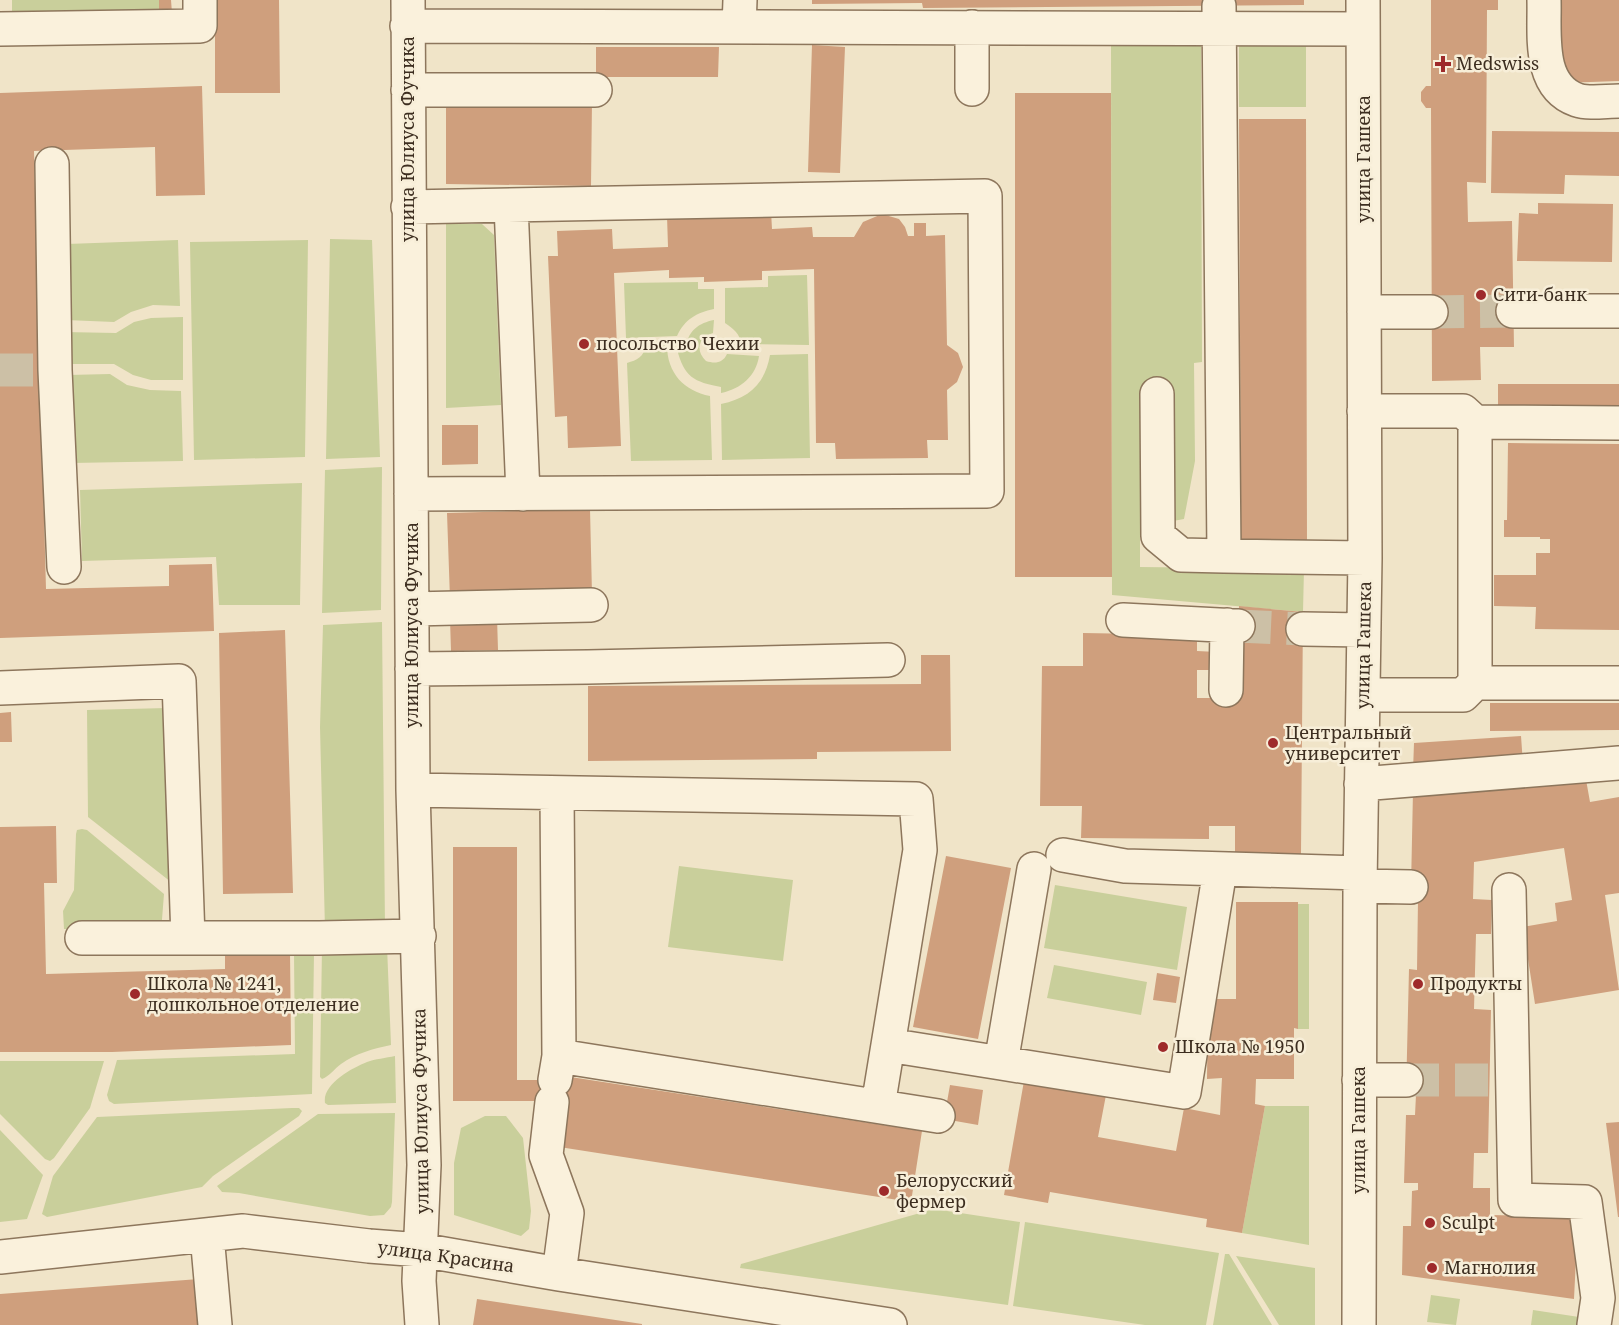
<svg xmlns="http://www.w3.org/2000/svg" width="1619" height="1325" font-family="'Noto Serif',serif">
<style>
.green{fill:#c9cf9b}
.building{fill:#cf9f7d}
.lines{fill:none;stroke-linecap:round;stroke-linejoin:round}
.minor-tunnel{stroke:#ccc0a6;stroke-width:33;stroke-dasharray:33 16;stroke-linecap:butt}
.minor-casing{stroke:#8d765c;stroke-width:36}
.minor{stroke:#faf1dc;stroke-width:33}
.poi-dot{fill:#9e2a2b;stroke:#f7eed8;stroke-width:2}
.labels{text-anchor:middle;stroke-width:5;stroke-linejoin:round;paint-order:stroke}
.poi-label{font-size:18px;fill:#3d2e20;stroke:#f7eed8;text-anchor:start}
.street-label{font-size:18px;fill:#3d2e20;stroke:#f7eed8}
</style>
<rect width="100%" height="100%" fill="#f0e4c8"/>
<path class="green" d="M12,0H159V12L12,14Z
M1201,42L1202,362L1194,363L1195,461L1184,519L1140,527V567L1304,569L1303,612L1112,595L1111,43Z
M1239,42H1306V107H1239Z
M446,224H482L494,235L501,405L446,408Z
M330,239L372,240L380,457L326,459Z
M178,240L180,306L153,305L131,312L114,322L66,320L67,244Z
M308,240L305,457L194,460L190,242Z
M807,275L809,345L741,344C740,334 734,329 725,323V288L768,287V276Z
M698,282V289H714V309C696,313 685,319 677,336L626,338L624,283Z
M183,317V380H151L133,375L114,364H65L64,332L116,333L134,322L151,318Z
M714,320L713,333L705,336C697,344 698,353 706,361C715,364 723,363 727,354L759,356C756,376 741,389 721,393V387C694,382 684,377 677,349V347L686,346C689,330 699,323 714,320Z
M667,345C667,373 684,391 710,396L712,460L631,461L627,363C637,360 644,357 645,346Z
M808,354L810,458L722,460L721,404C749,398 765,384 770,355Z
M110,374L127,385L150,390L181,391L183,461L72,463L68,375Z
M382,467L381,610L322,613L325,470Z
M302,483L300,605H219L216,557L82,561L80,490Z
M382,622L385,928L325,929L320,727L323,625Z
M167,708L171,882L88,817L87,710Z
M82,829L87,830L164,894L161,932L64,929L63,911L74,890L76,834L77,830Z
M679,866L793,880L783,961L668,947Z
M1055,885L1187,907L1177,970L1044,948Z
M1298,904H1309V1029H1298Z
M387,946L391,1045C373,1049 356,1053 341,1064C334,1069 330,1076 322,1079L320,1077L322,947Z
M314,953L312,1094L114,1104L109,1101L107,1095L117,1060L295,1054L294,954Z
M1054,965L1147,982L1141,1015L1047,998Z
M395,1056L396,1103L328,1105L325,1103C322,1084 352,1068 367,1062C375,1059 386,1058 395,1056Z
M0,1061H104L90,1108L54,1158L50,1161L45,1159L0,1114Z
M1265,1106H1309V1245L1242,1233Z
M292,1108H299L302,1111L299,1116L213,1176L202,1187L47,1217L42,1214L53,1176L97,1117Z
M395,1113L392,1202L391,1207L384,1215L370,1216L239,1193L222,1192L217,1186L318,1114Z
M485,1116H506L523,1138L531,1211L529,1229L521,1236L454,1215V1163L461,1128Z
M0,1130L43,1175L27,1219L0,1222Z
M934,1209L1020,1222L1008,1305L740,1268L741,1264Z
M1025,1222L1219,1253L1206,1325H1145L1013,1306Z
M1225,1254H1229L1272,1325H1213Z
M1236,1256L1315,1268V1325H1279Z
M1431,1295L1460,1299L1456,1325L1427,1322Z
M1533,1310L1579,1317L1577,1325H1531Z"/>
<path class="building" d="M159,0H171L172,13L159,12Z
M215,0H279L280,93H215Z
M812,0H1304V5L923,8L922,3L812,4Z
M1431,0H1498V10H1487L1486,183L1467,182L1468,222L1512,221L1514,347H1480L1481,380L1432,381L1431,108H1426L1421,101V92L1426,86H1431Z
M1559,0H1619V81L1562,83Z
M812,45L845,47L840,173L808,172Z
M596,47H719L718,77H596Z
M202,86L205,195L156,196L155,147L34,151L46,589L169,586V565L212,564L214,631L0,638V93Z
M1015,93H1111L1112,577H1015Z
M446,99L592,101L591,186L446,184Z
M1239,119H1306L1307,543H1241Z
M1492,131L1619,132V176L1565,175L1564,194L1491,193Z
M1538,203L1613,204L1612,262L1517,261L1519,213L1538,214Z
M771,211L772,229L812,227L813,237H854L863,222L882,214L899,219L905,227L908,236H914V223H926V236L945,235L947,345L958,353L963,367L957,382L947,390L948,440H927L928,458L836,459L835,443H816L814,269L762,271V280L704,282V277L669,278V270L614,273L621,446L568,448L567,416L555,417L548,256H558L557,231L612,229L613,249L668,247L667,216Z
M1498,384H1619V408H1498Z
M442,425H478V464L442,465Z
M1508,443L1619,444V630L1535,629L1536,607L1494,606V575H1536V553H1550V539H1540V537H1504V520H1507Z
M590,509L592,594L450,599L447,513Z
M1239,606L1303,612L1301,854L1235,853V826H1209V839L1081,838L1082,806H1040L1042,666H1083V633L1197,635V651L1217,652L1216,670H1197V698H1237Z
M497,617L498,650L451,651L450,619Z
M285,630L293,893L223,894L219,633Z
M921,655H950L951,751L817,752V759L588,761V686L921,684Z
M1490,703H1619V730L1490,731Z
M11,712L12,742H0V713Z
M1521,736L1523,764L1413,771L1414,743Z
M1585,774L1590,802L1619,797V893L1605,895L1619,990L1535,1004L1523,927L1557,921L1555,903L1572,900L1564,848L1474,862L1473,899L1492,900L1491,934H1476L1474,1009L1491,1010L1488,1153H1474L1473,1188H1490V1215L1578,1217L1574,1299L1402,1275L1403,1226H1411L1412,1191L1418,1190V1183H1404L1406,1115H1415L1416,1095H1406L1409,969L1417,970L1418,900L1411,887L1413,791Z
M56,826L57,883H44L46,974L225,969V954L290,952L291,1045L112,1052H0V827Z
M453,847H517V1080H563L564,1076L922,1131L911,1202L553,1146L560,1101H453Z
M946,856L1011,868L978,1039L913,1027Z
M1236,902H1298V1029L1294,1028V1079H1256L1255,1104L1265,1106L1242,1233L1206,1227L1207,1219L1050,1192L1048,1203L1004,1195L1024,1081L1106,1095L1098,1137L1176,1151L1184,1108L1220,1115L1222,1078L1207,1079L1208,999H1236Z
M1157,973L1180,977L1176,1003L1153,1000Z
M950,1085L983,1090L978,1125L944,1119Z
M1619,1122V1217H1618L1606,1123Z
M199,1279L203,1325H0V1294Z
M477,1299L642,1324V1325H473Z"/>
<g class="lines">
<path class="minor-tunnel" d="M1431,312L1513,311
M0,370H40
M1238,626L1303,629
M1406,1080H1489"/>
<defs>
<path id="minor" d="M408,0L413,790L424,1165L419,1281L422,1325
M1544,0C1545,33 1537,86 1577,100C1589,104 1606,101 1619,101
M1219,6L1224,556L1365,558
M407,26L1363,29
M739,27L740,0
M0,29L200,26V0
M972,89V27
M408,90H595
M52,164L55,370L64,567
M511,205L523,494
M408,207L985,196L987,491L411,494
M1513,311H1619
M1364,312H1431
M1157,394L1158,536L1181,555L1224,556
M1475,422L1619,423
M412,609L591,605
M1123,620L1238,626
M1303,629L1364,630
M412,669L588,667L888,660
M1475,683H1619
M0,688L179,681L188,938H319L419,936
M1226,690L1227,625
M1363,695H1463L1475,683V422L1463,411H1364
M1361,784L1619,763
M413,790L916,799L920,850L878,1106
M557,793L559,1056
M1063,855L1125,866L1360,873
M1360,886L1411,887
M1509,890L1515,1200L1585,1202L1598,1298L1594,1325
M82,938H188
M888,1045L1001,1063L1034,869
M1001,1063L1184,1092L1220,870
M555,1080L559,1056L938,1116
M1359,1080H1406
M552,1102L546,1155L567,1213L559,1274
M207,1235L215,1325
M0,1257L243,1231L369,1246L421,1250L559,1274L890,1325
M1359,1325L1360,886L1365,558L1363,0"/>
</defs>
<use href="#minor" class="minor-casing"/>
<use href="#minor" class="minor"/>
</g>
<g class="poi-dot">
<path d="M1440 55h6v6h6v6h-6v6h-6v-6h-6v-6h6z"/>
<circle cx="1481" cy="295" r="6"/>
<circle cx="584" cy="344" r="6"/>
<circle cx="1273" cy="743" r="6"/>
<circle cx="1418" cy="984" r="6"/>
<circle cx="135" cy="994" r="6"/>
<circle cx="1163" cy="1047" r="6"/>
<circle cx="884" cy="1191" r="6"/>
<circle cx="1430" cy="1223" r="6"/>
<circle cx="1432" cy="1268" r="6"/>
</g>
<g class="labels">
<g class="poi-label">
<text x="1456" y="70">Medswiss</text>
<text x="1493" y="301">Сити-банк</text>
<text x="596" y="350">посольство Чехии</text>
<text x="1285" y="739">Центральный<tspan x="1285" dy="21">университет</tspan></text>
<text x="147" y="990">Школа № 1241,<tspan x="147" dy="21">дошкольное отделение</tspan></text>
<text x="1430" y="990">Продукты</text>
<text x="1175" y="1053">Школа № 1950</text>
<text x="896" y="1187">Белорусский<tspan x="896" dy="21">фермер</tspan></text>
<text x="1442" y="1229">Sculpt</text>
<text x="1444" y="1274">Магнолия</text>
</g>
<g class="street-label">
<text transform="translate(408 139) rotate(-90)" y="6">улица Юлиуса Фучика</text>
<text transform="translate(1364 159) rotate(-90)" y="6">улица Гашека</text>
<text transform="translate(412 625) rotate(-90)" y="6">улица Юлиуса Фучика</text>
<text transform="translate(1364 645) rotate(-89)" y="6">улица Гашека</text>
<text transform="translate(421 1111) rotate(-91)" y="6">улица Юлиуса Фучика</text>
<text transform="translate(1359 1130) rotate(-90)" y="6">улица Гашека</text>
<text transform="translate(446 1257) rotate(8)" y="6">улица Красина</text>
</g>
</g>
</svg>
